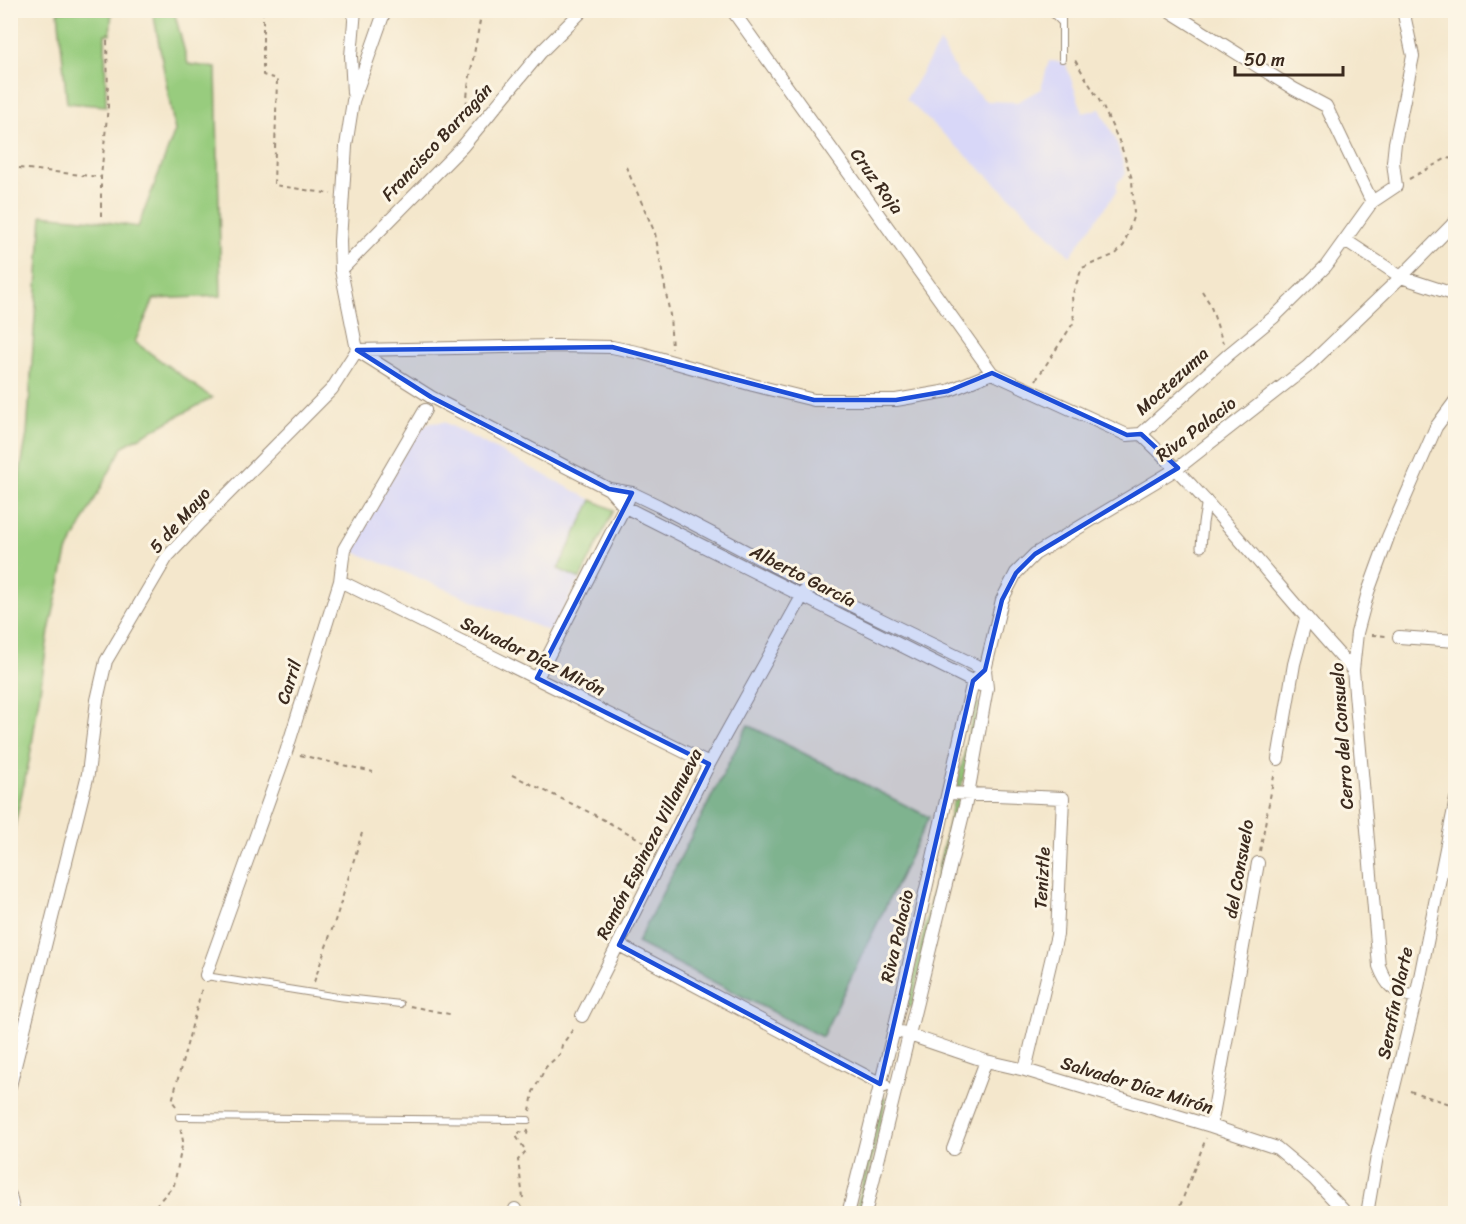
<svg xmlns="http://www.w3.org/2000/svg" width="1466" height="1224" font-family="Sriracha,sans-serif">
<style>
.built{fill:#d8d7f8}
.green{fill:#98cc7e;stroke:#6a7b4e;stroke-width:1.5}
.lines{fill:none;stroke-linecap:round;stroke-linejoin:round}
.service-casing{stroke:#988875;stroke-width:8}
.pedestrian-casing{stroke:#988875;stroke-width:11}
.minor-casing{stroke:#988875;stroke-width:14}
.path{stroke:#988875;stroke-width:2;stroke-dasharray:4.5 4.5;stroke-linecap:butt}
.service{stroke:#fff;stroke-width:6}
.pedestrian{stroke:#fff;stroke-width:9}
.minor{stroke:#fff;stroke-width:12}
.marked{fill:#1d4ed8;fill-opacity:0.2;stroke:#1d4ed8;stroke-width:4.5;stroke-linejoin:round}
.labels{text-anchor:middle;stroke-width:6;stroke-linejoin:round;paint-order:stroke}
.street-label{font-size:18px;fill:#3b2a1e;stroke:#fcf5e5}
</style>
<rect width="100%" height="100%" fill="#fcf5e5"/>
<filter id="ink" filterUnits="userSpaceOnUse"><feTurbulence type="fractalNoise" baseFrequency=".0167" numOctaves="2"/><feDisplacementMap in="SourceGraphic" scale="12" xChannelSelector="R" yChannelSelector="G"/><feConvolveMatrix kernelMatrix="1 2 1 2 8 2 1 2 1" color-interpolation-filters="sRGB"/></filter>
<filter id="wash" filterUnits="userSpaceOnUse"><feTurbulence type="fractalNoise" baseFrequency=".008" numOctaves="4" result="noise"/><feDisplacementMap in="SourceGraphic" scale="24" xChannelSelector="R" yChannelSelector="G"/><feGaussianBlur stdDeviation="1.35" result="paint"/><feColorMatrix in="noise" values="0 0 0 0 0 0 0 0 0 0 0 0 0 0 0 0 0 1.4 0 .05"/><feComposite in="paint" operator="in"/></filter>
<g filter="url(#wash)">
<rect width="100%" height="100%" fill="#f4e7cc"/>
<path class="built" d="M940,42L959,76L986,101L1017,102L1041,89L1049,61L1065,62L1083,113L1100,109L1116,140L1126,174L1117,183V191L1070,256L1020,206L906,99Z
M444,422L592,500L559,568L580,579L551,632L350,550L416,432L430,423Z"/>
<path class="green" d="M58,11H112L110,34H105L106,106L67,103Z
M153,11H174L188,64L216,68L221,296L154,299L135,342L212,398L123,446L67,552L49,631L30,757L11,842V523L27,434L42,215L94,220L138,227L175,131Z
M592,500L614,510L580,579L558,569Z
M976,702L980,704L912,1006L909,1008L907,1006Z
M748,725L929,817L822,1037L637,943Z
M884,1097L886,1099L859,1213L855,1214L882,1099Z"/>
</g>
<g filter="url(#ink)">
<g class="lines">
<defs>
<path id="service" d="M1049,10L1061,22
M1062,59V10
M206,976L338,997L400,1004
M179,1117L528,1120"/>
<path id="pedestrian" d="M1201,547L1203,523L1207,500"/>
<path id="minor" d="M732,10L992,373
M1168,10L1294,89L1326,106L1372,202
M353,93L351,56L355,10
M1345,240L1401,277L1456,295
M341,270L463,146L541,52L583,10
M357,350L556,346L612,347L641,353L753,385L814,400H896L948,391L992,373L1127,435L1141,434L1229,354L1274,317L1326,266L1372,202L1396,186L1393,162L1395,143L1413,56L1403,10
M358,351L431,397L609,489L632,493L659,506L820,590L985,670
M1141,434C1218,507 1281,592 1353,670
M609,489L625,507L980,685
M340,581L709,764
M1399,637L1456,641
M537,678L628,500
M1278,759L1294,664L1306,619
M948,793L1063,798L1057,935L1025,1070
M619,945L885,1086
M206,975L286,752L340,581L344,549L425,410
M1416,997C1393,992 1387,987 1379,966L1353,670L1357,633L1368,592L1388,537L1436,427L1456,400
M582,1016L709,764L809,584
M901,1032L986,1061L1025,1070L1211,1126L1277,1148L1314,1179L1347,1214
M10,1086L88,774L97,700L106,661L167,557L200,522L332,389L357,350L341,270L340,241L346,146L353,101L385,10
M1211,1126L1258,863
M953,1149L986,1061
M10,1195L14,1214
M515,1214V1209
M848,1214L894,1030L973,681L985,670
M865,1214L968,794L987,688L985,670L1002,600L1016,573L1035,554L1178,468L1307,367L1401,277L1456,221
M1367,1214L1377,1156L1416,997L1456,799"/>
</defs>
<use href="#service" class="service-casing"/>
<use href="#pedestrian" class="pedestrian-casing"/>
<use href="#minor" class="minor-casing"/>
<path class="path" d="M263,10V75L277,79L274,185L331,194
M465,123L468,87L482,10
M10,167L100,177
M626,167L655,233L670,315L672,349
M1409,179L1447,158L1456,159
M101,216V177L108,106L107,36
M1202,291L1210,304L1223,343
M1036,380L1074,322L1072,296L1082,268L1116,254L1124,245L1134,214L1132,179L1120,143L1102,105L1073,57
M1372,635L1387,636
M300,755L373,772
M512,775L591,813L654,847
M1260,851L1275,771
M314,982L338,912L362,833
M410,1006L454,1015
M1410,1091L1456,1106
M176,1106L172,1101L202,988
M530,1111L533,1092L546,1067L560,1054L562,1045L574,1028
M523,1198L518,1160L526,1151L516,1136L520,1132L527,1134L528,1129
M163,1214L157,1204L174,1185L183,1141L180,1126
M1177,1214L1206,1138"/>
<use href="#service" class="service"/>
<use href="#pedestrian" class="pedestrian"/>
<use href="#minor" class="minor"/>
</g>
</g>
<path class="marked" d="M612,347L814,400H896L948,391L992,373L1127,435L1141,434L1178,468L1035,554L1016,573L1002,600L985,670L973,681L880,1084L619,945L709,764L537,678L632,493L609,489L431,397L357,350Z"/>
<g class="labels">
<g class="street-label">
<text transform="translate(437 142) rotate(-47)" y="6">Francisco Barragán</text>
<text transform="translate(877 181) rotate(54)" y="6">Cruz Roja</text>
<text transform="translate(1172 381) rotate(-42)" y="6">Moctezuma</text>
<text transform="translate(1196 429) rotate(-37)" y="6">Riva Palacio</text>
<text transform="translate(180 520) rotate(-48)" y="6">5 de Mayo</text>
<text transform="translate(803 576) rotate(27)" y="6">Alberto García</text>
<text transform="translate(533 656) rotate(26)" y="6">Salvador Díaz Mirón</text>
<text transform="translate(289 682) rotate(-72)" y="6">Carril</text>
<text transform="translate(1342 736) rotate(-94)" y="6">Cerro del Consuelo</text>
<text transform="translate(649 844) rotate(-63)" y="6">Ramón Espinoza Villanueva</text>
<text transform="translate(1239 869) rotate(-80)" y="6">del Consuelo</text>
<text transform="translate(1042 878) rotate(-87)" y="6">Teniztle</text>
<text transform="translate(897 936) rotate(-77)" y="6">Riva Palacio</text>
<text transform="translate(1395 1003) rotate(-78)" y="6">Serafín Olarte</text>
<text transform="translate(1137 1085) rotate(17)" y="6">Salvador Díaz Mirón</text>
</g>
</g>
<rect width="1466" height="1224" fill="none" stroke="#fcf5e5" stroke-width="36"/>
<path d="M1235 66v9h108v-9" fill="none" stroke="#3b2a1e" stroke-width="3"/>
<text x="1244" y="66" font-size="18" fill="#3b2a1e" stroke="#fcf5e5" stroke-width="4.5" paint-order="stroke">50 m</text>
</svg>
